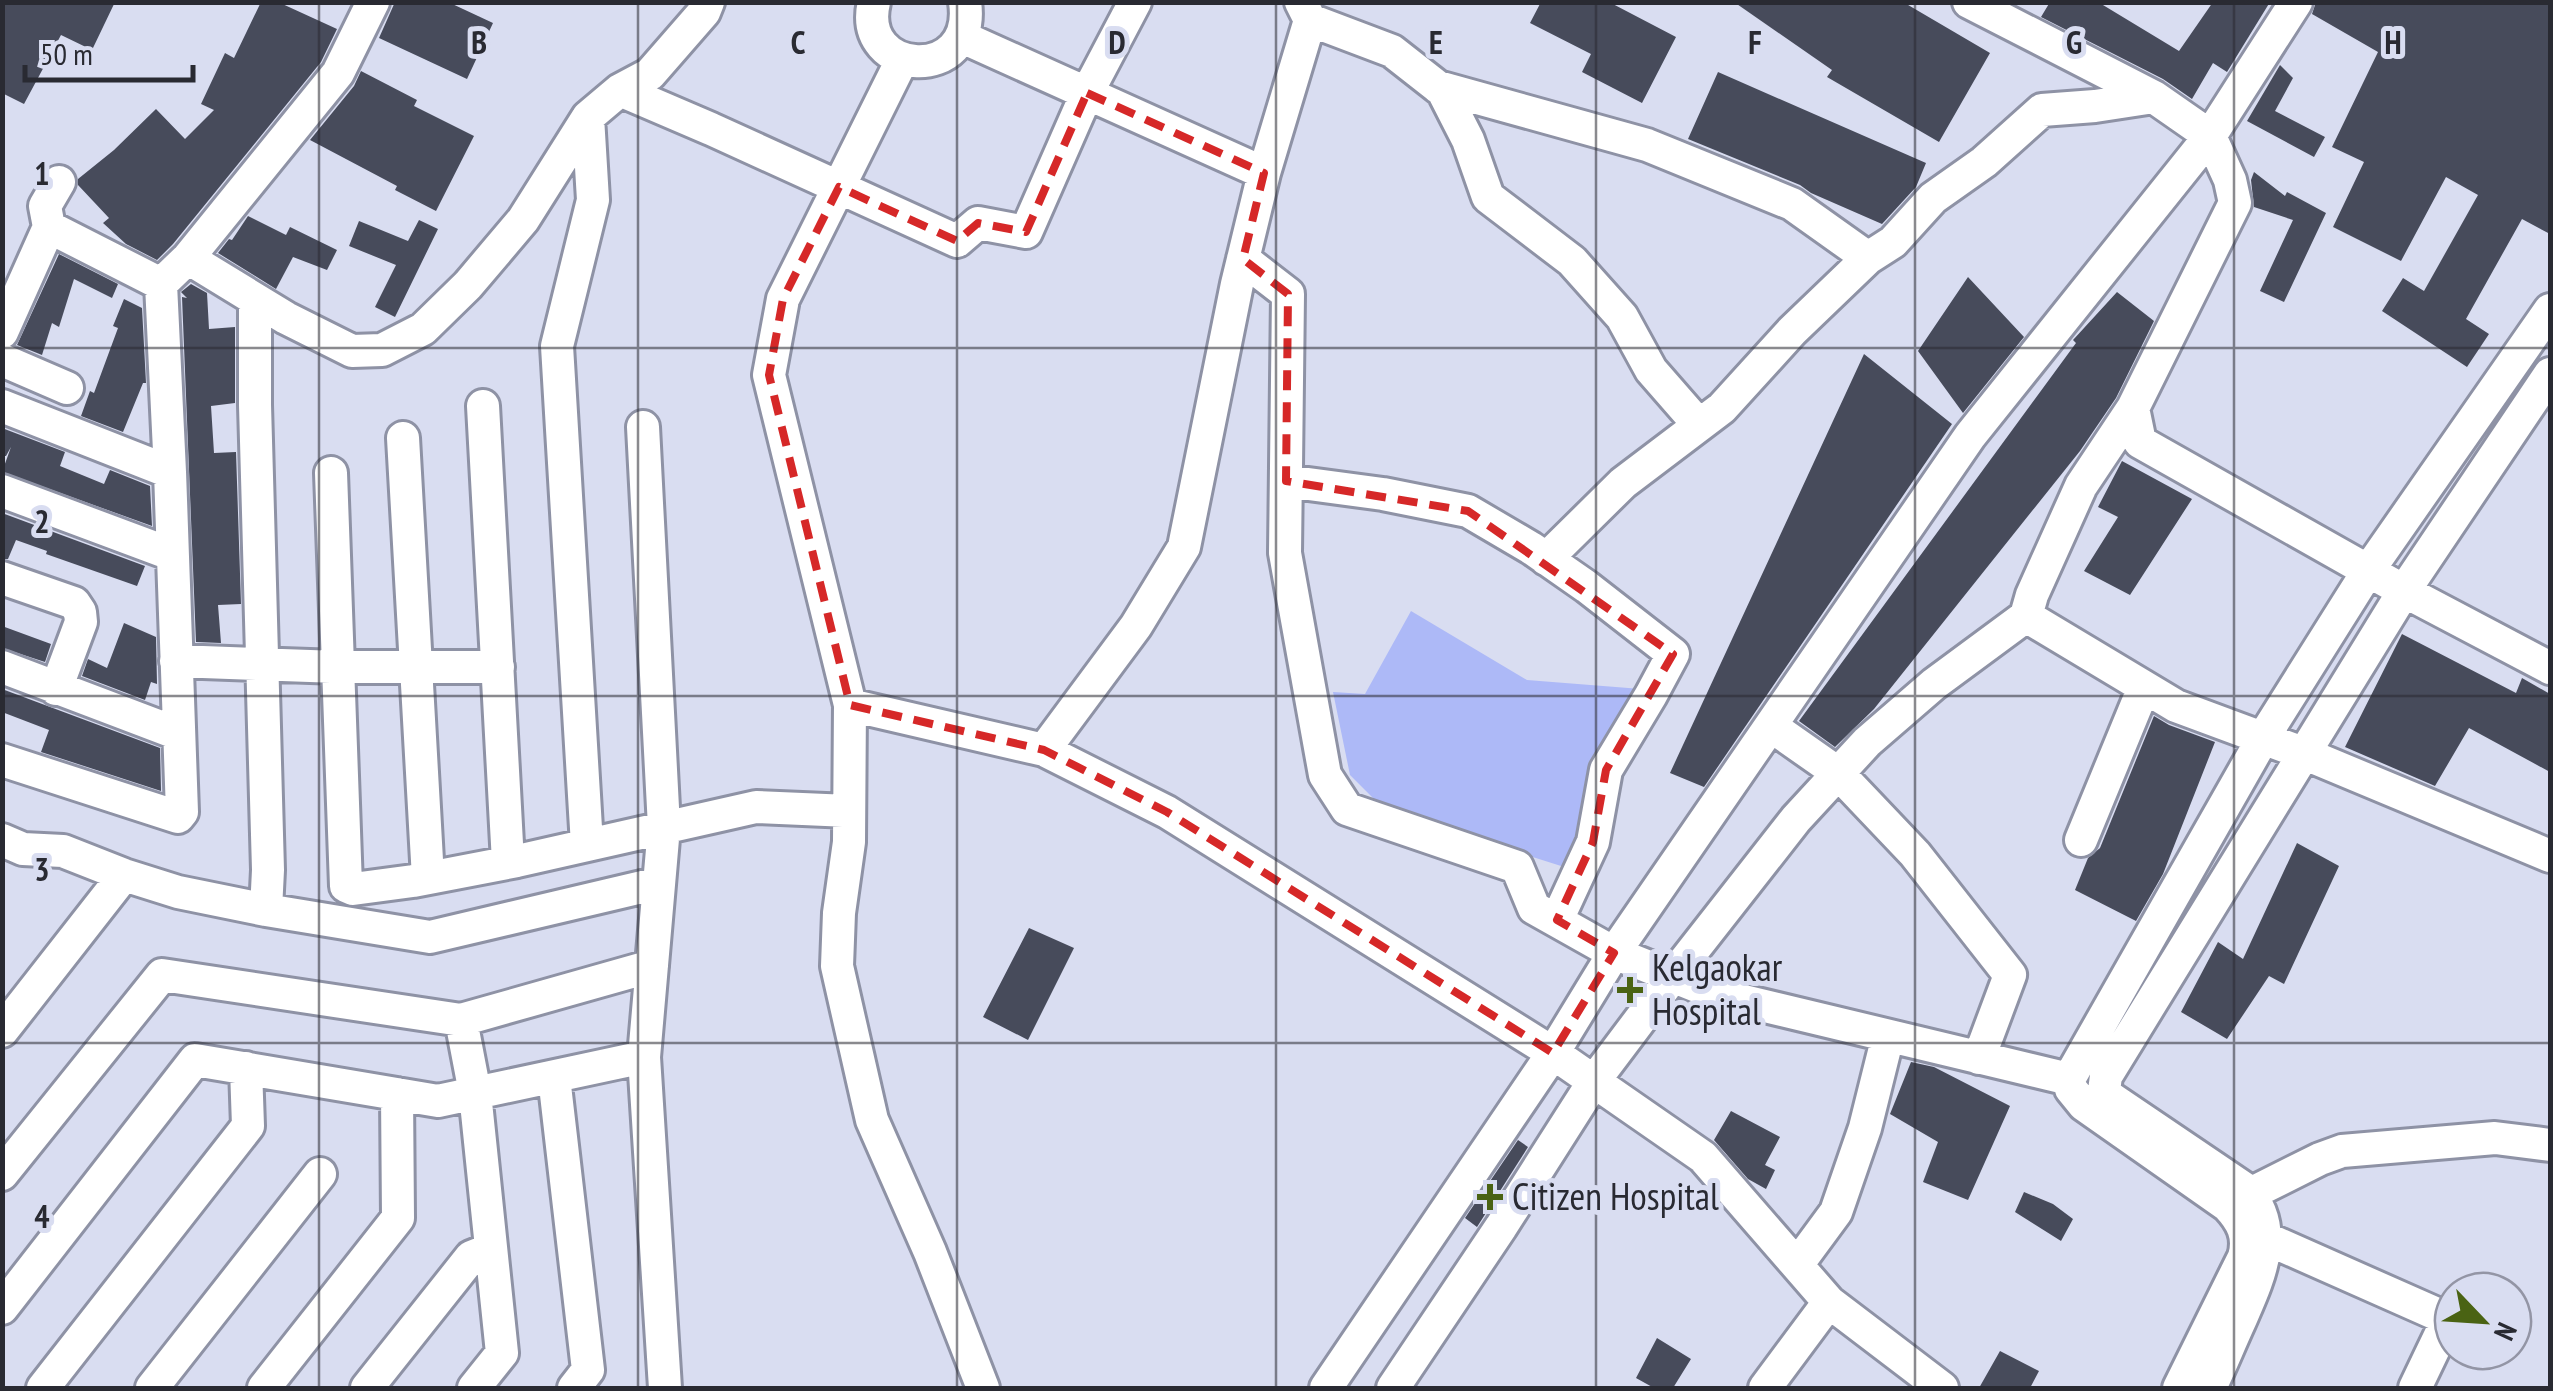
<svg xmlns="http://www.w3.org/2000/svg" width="2553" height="1391" font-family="'PT Sans Narrow',sans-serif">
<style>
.green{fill:#adb9f7}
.building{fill:#474b5b}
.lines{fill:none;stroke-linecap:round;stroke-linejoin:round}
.minor-casing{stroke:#8e92a5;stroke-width:38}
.minor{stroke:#fff;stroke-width:32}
.marked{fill:none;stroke:#d62828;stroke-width:8;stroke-dasharray:20 12;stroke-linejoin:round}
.grid{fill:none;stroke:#292a32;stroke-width:2.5;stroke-opacity:0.55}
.poi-dot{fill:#4a6313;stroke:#d9ddf1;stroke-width:4}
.labels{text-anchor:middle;stroke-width:10;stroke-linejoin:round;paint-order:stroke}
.poi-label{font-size:38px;fill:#292a32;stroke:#d9ddf1;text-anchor:start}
.grid-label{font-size:32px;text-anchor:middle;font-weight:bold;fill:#292a32;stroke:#d9ddf1;stroke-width:10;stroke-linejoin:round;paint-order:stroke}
</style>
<rect width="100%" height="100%" fill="#d9ddf1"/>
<path class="green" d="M1411,611L1527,680L1641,689L1580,872L1385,810L1350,775L1333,692L1365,694Z"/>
<path class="building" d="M2,2H115L92,50L61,35L24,104L2,93Z
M261,2H278L337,29L321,62L173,244L157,260L126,244L103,223L109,218L78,185V179L114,150L156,109L185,139L214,110L201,104L225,53L234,58Z
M395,2H448L493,23L467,79L379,38Z
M1541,2H1609L1676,37L1642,103L1582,72L1591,54L1530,23Z
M1734,2H1903L1990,53L1939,142L1827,77L1832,70Z
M2050,2H2098L2179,51L2213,2H2270L2227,72L2213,63L2192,99L2163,79L2041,17Z
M2316,2H2550V234L2522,219L2466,319L2489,334L2467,367L2382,311L2403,278L2424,291L2478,195L2446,177L2401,261L2333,227L2364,162L2332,147L2378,52L2312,14Z
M2280,65L2293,78L2275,111L2325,137L2314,157L2247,121Z
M361,71L417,100L414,106L474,136L436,211L395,190L397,186L310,140L354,86Z
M1718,72L1926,163L1916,187L1882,224L1811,193L1800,185L1688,139Z
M2254,172L2285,196L2287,192L2326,213L2284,302L2260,291L2293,220L2254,207L2251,180Z
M248,216L286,235L290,227L337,250L327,270L293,257L276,289L218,253L229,239L232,240Z
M419,220L438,229L395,317L375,307L396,265L349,246L359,221L408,241Z
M59,254L118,284L112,298L74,279L59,327L52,323L42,355L17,345Z
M1968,277L2024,337L1963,413L1918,351Z
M191,284L207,293L209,329L235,327V403L211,406L214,453L236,452L241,604L218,605L221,643L196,642L182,297L187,298L181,292Z
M2117,292L2154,321L2116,398L2080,451L1874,709L1835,747L1799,721L2076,343L2073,340Z
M124,299L142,308L146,383H143L123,432L81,416L90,391L94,393L118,328L113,326Z
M1864,354L1952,424L1704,787L1670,773Z
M2,428L65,452L60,466L104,484L110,470L150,486L152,526L2,472L11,447L6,456H2Z
M2122,461L2192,499L2130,595L2084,571L2118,517L2098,507Z
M2,513L145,566L137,586L46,554L47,551L16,540L8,559H2Z
M124,623L156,637L157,684L151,682L145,700L82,676L88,659L107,668Z
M2,626L51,644L45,662L2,648Z
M2402,634L2516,693L2522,678L2550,694V772L2469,728L2435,786L2345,747Z
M2,689L160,748L161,791L41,752L49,730L2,712Z
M2154,716L2169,725L2215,742L2163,874L2136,921L2075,890L2088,858L2100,848Z
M2297,843L2339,866L2284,984L2269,976L2227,1039L2181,1012L2218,942L2243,959Z
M1029,928L1074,948L1028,1040L983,1017Z
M1911,1062L1934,1067L2010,1106L1968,1200L1923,1182L1938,1142L1890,1114Z
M1731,1111L1780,1137L1765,1165L1775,1170L1766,1189L1748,1179L1714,1140Z
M1518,1140L1528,1147L1477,1227L1465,1218Z
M2024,1192L2053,1204L2073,1219L2061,1241L2015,1212Z
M1657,1338L1691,1359L1673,1388H1654L1636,1378Z
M2000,1351L2039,1371L2030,1388H1979Z"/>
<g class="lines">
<defs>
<path id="minor" d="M874,2C856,77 977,85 965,2
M1969,2L2154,97L2210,136L2230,180L2235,203L2133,408L2140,442L2404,591L2550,668
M1310,20L1392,51L1443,91L1468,140L1488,197L1572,261L1622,317L1651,370L1699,425
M962,37L1264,173
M902,60L783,299L769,375L850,705L849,842L839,913L837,966L872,1120L930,1252L983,1388
M1438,87L1647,145L1792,204L1868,258
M620,90L711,129L957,241L978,223L1026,232L1087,93L1135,2
M49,227L45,206L59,182
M188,258L286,318L352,351L382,350L423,329L468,285L523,220L588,117L620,90L650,74L704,12L708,2
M1243,259L1288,294L1285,553L1325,775L1347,809L1517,867L1534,908L1614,953L1719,995L2069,1079
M255,299V405L268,870L266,910
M2,332L49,227L161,284
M2,360L67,388
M2,406L170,472
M483,406L508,862
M643,427L664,827L644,1057L665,1388
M403,438L428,878
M331,473L346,886L353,889L413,881L517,861L756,807L849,811
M1286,481L1383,494L1468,511L1531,548L1587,587L1673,654L1651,695L1606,770L1593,842L1557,920
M2,491L171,554
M1546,559L1623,483L1722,408L1792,331L1868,258L1893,242L1933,198L1984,162L2042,110L2095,106L2154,97
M2,578L74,603L80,612L81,622L56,689
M2026,616L2176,706L2303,753L2550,856
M176,661L338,667H498
M2,667L179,734
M850,705L1044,750L1167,812L1553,1053L1703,1157L1829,1302L1942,1388
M1771,726L1838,773L1915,854L2010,975L1979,1058
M1044,750L1136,626L1184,547L1237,284L1264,173L1310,20L1301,2
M2,760L178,817L182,812L170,472L161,284L188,258L338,73L373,2
M2,840L23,849L63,851L124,875L178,892L266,910L430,937L659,883
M2081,840L2144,687
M587,845L557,346L593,200L588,117
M461,1020L475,1093L502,1353L474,1388
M2,1031L124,875
M554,1077L588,1370L574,1388
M2,1174L162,975L461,1020L652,966
M2250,1194L2320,1159L2342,1151L2495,1138L2550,1145
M2265,1238L2448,1319L2415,1388
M1797,1265L1836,1212L1865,1128L1888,1036
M2,1308L195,1060L438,1101L644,1057
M43,1388L248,1126L246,1068
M152,1388L320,1174
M264,1388L398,1218L397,1094
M367,1388L471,1257L491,1249
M1326,1388L1553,1053L1614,953L1970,436L2210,136L2296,2
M1393,1388L1501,1227L1594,1081L1673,976L1796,819L1867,742L1934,684L2026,616L2032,595L2081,486L2133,408
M1765,1388L1829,1302
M2179,1388L2244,1257C2250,1236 2242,1221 2228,1206L2084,1105L2071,1089L2069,1079L2263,738L2368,571L2550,310
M2210,1388C2220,1367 2229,1345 2239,1323C2258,1279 2283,1230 2245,1189L2109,1097L2104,1091L2106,1076L2404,591L2550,374"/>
</defs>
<use href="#minor" class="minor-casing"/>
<use href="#minor" class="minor"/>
</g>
<path class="marked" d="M1087,93L1264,173L1243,259L1288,294L1286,481L1468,511L1673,654L1606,770L1593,842L1557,920L1614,953L1553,1053L1167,812L1044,750L850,705L769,375L783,299L839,187L957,241L978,223L1026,232Z"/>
<path class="grid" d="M319,2V1388M638,2V1388M957,2V1388M1276,2V1388M1596,2V1388M1915,2V1388M2234,2V1388M2,348H2550M2,696H2550M2,1043H2550"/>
<g class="poi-dot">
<path d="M1625 975h10v10h10v10h-10v10h-10v-10h-10v-10h10z"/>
<path d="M1485 1182h10v10h10v10h-10v10h-10v-10h-10v-10h10z"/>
</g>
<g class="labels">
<g class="poi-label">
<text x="1652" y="981">Kelgaokar<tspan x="1652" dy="44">Hospital</tspan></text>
<text x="1512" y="1210">Citizen Hospital</text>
</g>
</g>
<g class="grid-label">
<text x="479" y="54">B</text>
<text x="798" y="54">C</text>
<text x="1117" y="54">D</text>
<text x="1436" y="54">E</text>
<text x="1755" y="54">F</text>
<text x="2074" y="54">G</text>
<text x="2393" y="54">H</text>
<text x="42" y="185">1</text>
<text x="42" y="533">2</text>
<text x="42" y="881">3</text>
<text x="42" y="1228">4</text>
</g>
<rect width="2553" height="1391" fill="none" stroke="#292a32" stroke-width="10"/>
<g transform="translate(2483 1321) rotate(115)"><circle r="48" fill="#d9ddf1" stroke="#9395a5" stroke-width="2.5"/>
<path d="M0-8L18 38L0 25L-18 38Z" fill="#4a6313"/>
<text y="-15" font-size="28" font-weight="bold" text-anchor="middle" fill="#292a32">N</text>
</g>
<path d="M25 65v15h168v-15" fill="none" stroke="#292a32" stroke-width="5"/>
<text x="40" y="65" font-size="30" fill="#292a32" stroke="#d9ddf1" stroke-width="8" paint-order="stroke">50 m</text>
</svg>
